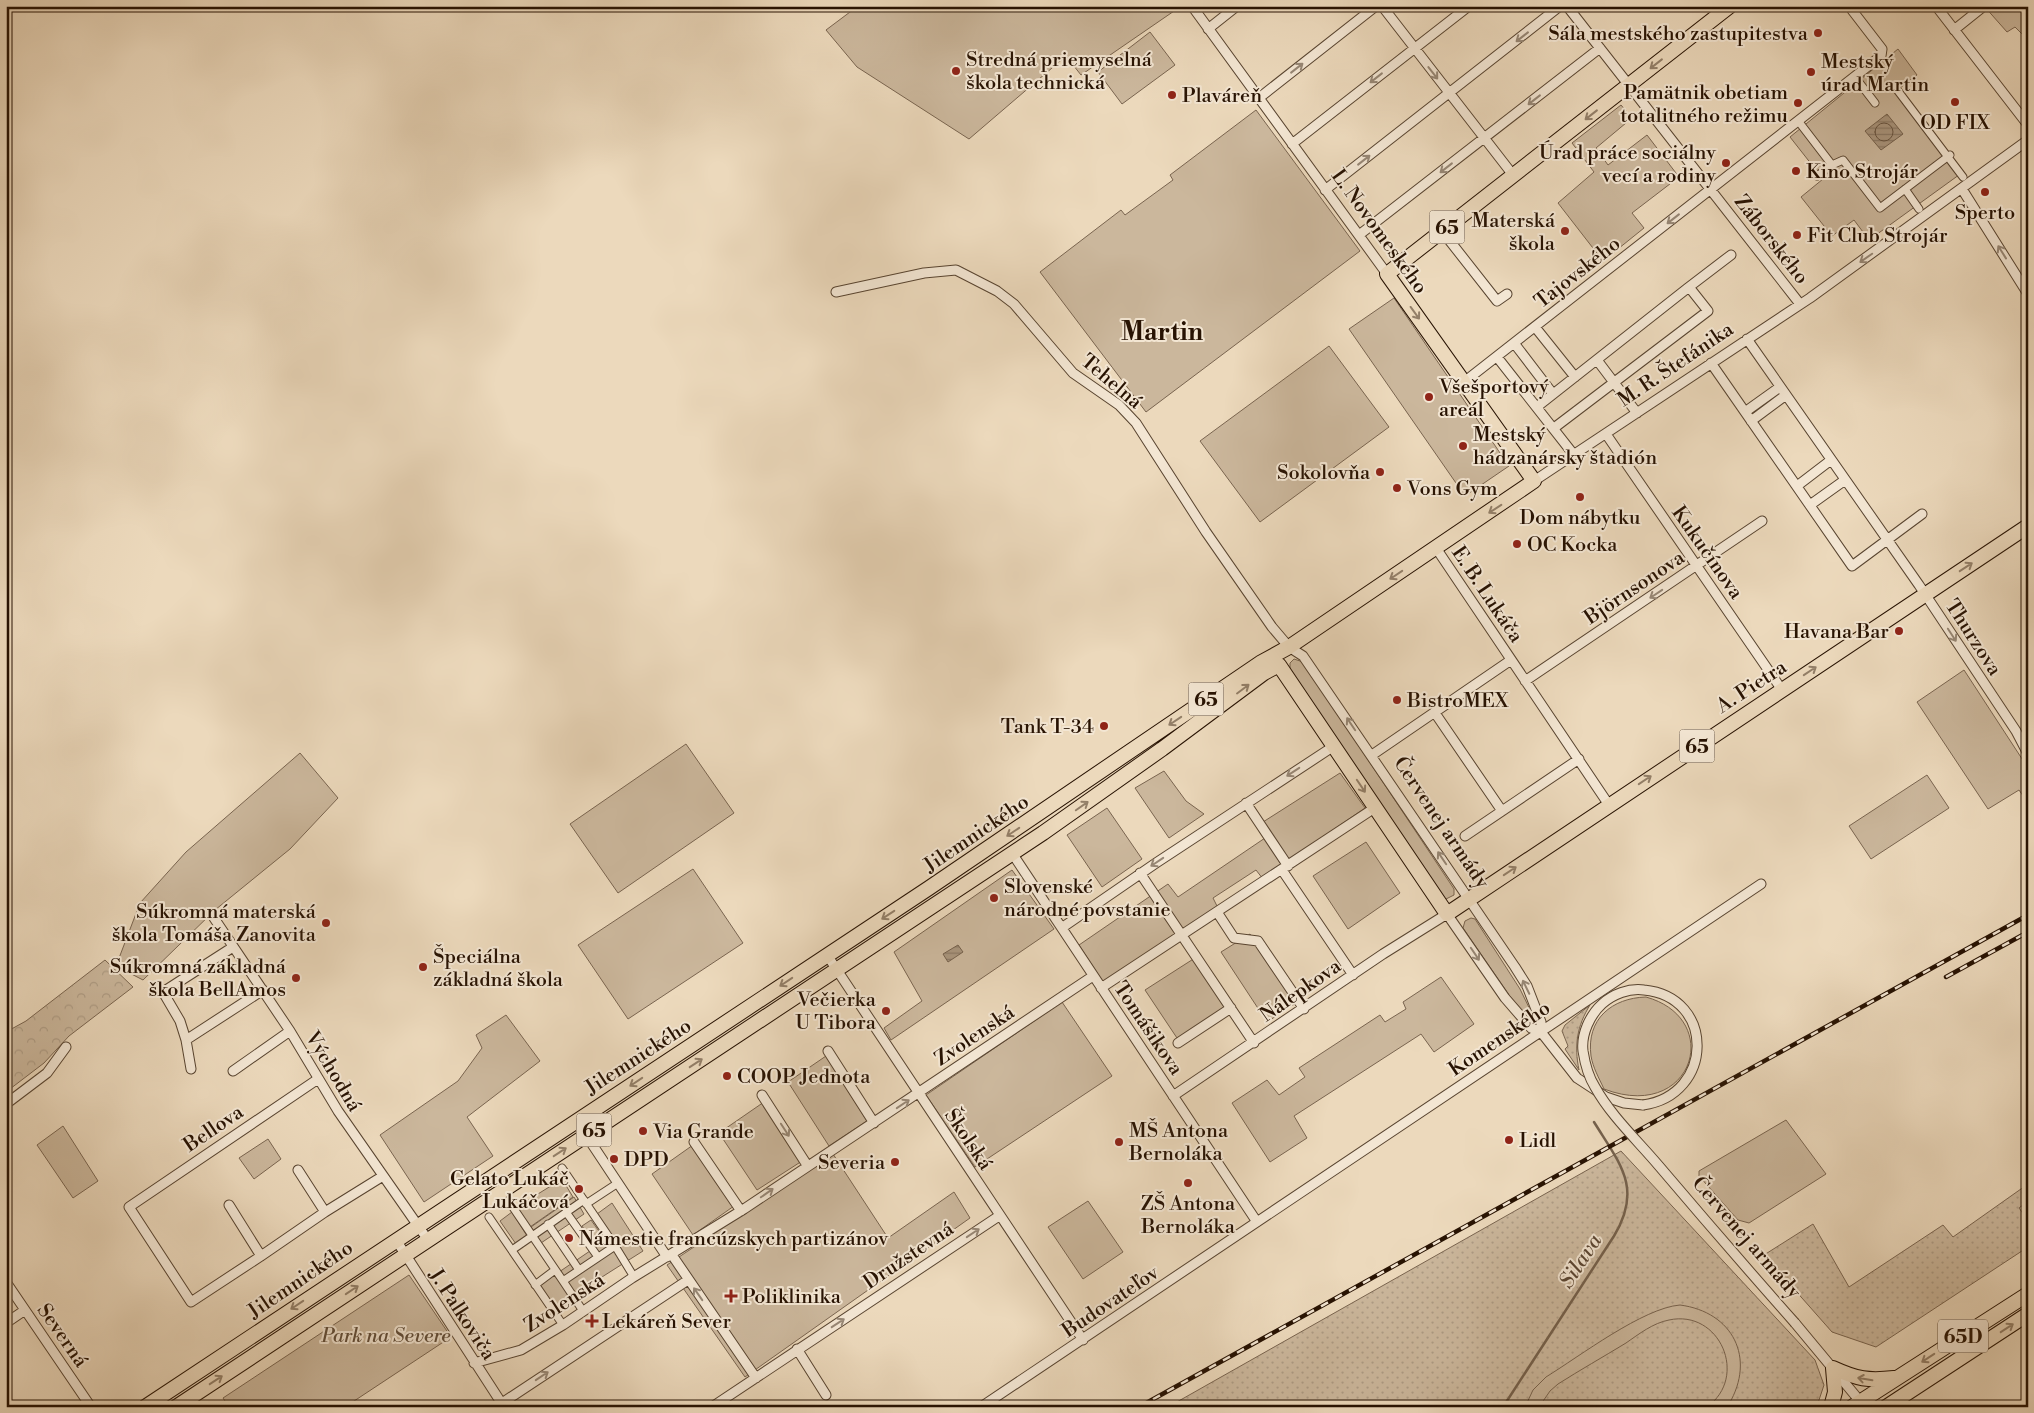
<svg xmlns="http://www.w3.org/2000/svg" width="2034" height="1413" font-family="'Libre Bodoni',serif">
<style>
.grass{fill:url(#grass-dots);stroke:#79644f}
.forest{fill:url(#forest-crowns);stroke:#79644f}
.green{fill:#cbb79c;stroke:#79644f}
.water{fill:url(#water-rules);stroke:#75614c}
.lines{fill:none;stroke-linecap:round;stroke-linejoin:round}
.shore{stroke:#685440;stroke-width:1}
.stream{stroke:#75614c;stroke-width:2.5}
.pedestrian-casing{stroke:#584430;stroke-width:9}
.minor-casing{stroke:#584430;stroke-width:11}
.primary-casing{stroke:#271202;stroke-width:16}
.pedestrian{stroke:#f3e6d3;stroke-width:7}
.minor{stroke:#f3e6d3;stroke-width:9}
.primary{stroke:#ecd9bc;stroke-width:14}
.rail-casing{stroke:#271202;stroke-width:4.5}
.rail{stroke:#f3e6d3;stroke-width:2.5;stroke-dasharray:8;stroke-linecap:butt}
.minor-bridge-casing{stroke:#584430;stroke-width:11;stroke-linecap:butt}
.minor-bridge{stroke:#f3e6d3;stroke-width:9}
.oneway{stroke:#978775}
.oneway2{stroke:#937f68}
.poi-dot{fill:#8f2418;stroke:#f3e6d3;stroke-width:2}
.labels{text-anchor:middle;stroke-width:4;stroke-linejoin:round;paint-order:stroke}
.shield{fill:#f3e6d3;stroke:#645241;stroke-width:1}
.shield-label{font-size:19px;font-weight:bold;fill:#271202}
.poi-label{font-size:20px;fill:#271202;stroke:#f3e6d3;text-anchor:start}
.street-label{font-size:20px;fill:#271202;stroke:#f3e6d3}
.park-label{font-size:20px;font-style:italic;fill:#604c38;stroke:#f3e6d3}
.water-label{font-size:21px;font-style:italic;fill:#5b4633;stroke:#f3e6d3}
.district-label{font-size:25px;font-weight:bold;fill:#271202;stroke:#f3e6d3}
</style>
<defs>
<pattern id="grass-dots" width="8" height="8" patternUnits="userSpaceOnUse" patternTransform="scale(1.25)"><rect width="8" height="8" fill="#cbb79c"/><path d="M2 2h.1M6 6h.1" fill="none" stroke="#ae9c85" stroke-width="1.8" stroke-linecap="round"/></pattern>
<pattern id="forest-crowns" width="20" height="18" patternUnits="userSpaceOnUse" patternTransform="scale(1.25)"><rect width="20" height="18" fill="#cbb79c"/><path d="M2 6a3 3 0 1 1 6 0M12 15a3 3 0 1 1 6 0" fill="none" stroke="#ae9c85"/></pattern>
<pattern id="water-rules" width="6" height="5" patternUnits="userSpaceOnUse" patternTransform="scale(1.25)"><rect width="6" height="5" fill="#a9957d"/><path d="M0 2.5h6" fill="none" stroke="#8a7864"/></pattern>
</defs>
<rect width="100%" height="100%" fill="#ecd9bc"/>
<filter id="stains"><feTurbulence type="fractalNoise" baseFrequency=".004" numOctaves="4"/><feColorMatrix values="0 0 0 0 .2 0 0 0 0 .09 0 0 0 0 .02 0 0 0 .5 -.17"/></filter>
<radialGradient id="worn" r=".72"><stop offset=".6" stop-color="#630" stop-opacity="0"/><stop offset="1" stop-color="#630" stop-opacity=".3"/></radialGradient>
<path class="grass" d="M1590,1005C1577,1026 1574,1045 1579,1070L1565,1049L1568,1046L1562,1031L1565,1025Z
M1621,1151L1815,1360L1824,1385L1817,1406L1168,1407Z
M2028,1184V1201L2019,1208L2028,1220V1247L1876,1347L1832,1332L1764,1255L1813,1224L1849,1287L1943,1225L1953,1237Z"/>
<path class="forest" d="M105,960L133,987L69,1036L44,1063L6,1092V1032L26,1021Z"/>
<path class="green" d="M858,6H1175L1177,9L1081,75L1066,56L969,139L857,67L826,30Z
M1984,6H2028V40L2015,27L2007,32Z
M1150,32L1175,65L1122,104L1098,72Z
M1898,49L1917,75L1900,88L1963,172L1869,240L1854,220L1832,236L1801,197L1823,179L1790,137Z
M1621,105L1632,118L1596,148L1608,165L1647,135L1679,177L1632,213L1644,228L1603,261L1558,203L1594,172L1572,143Z
M1256,110L1360,251L1146,412L1040,272L1121,210L1125,215L1173,180L1170,175Z
M1394,298L1509,466L1465,496L1349,329Z
M1329,346L1389,427L1260,522L1200,441Z
M1294,659L1303,662L1454,889V895L1446,899L1440,896L1290,671V663Z
M1964,670L2028,768V803L2019,790L1988,809L1917,702Z
M686,744L734,813L618,893L570,824Z
M300,753L338,798L290,849L215,910L143,980L116,966L140,903L186,852Z
M1164,771L1186,801L1204,814L1169,838L1135,788Z
M1340,773L1365,808L1289,860L1263,822Z
M1927,775L1949,808L1871,859L1849,826Z
M1107,808L1142,859L1102,887L1067,835Z
M1265,838L1282,866L1263,879L1256,870L1213,898L1218,908L1103,982L1079,945L1168,884L1178,897Z
M1366,842L1400,893L1348,929L1313,876Z
M693,869L743,943L628,1019L578,945Z
M1012,870L1054,929L891,1040L884,1028L922,1001L894,952Z
M1471,918L1475,919L1520,989L1538,1026H1535L1509,995L1463,928L1465,921Z
M1250,934L1296,1003L1267,1022L1221,952Z
M1198,956L1231,1009L1179,1041L1145,990Z
M1441,977L1474,1024L1434,1052L1421,1034L1294,1116L1307,1138L1270,1162L1232,1103L1267,1080L1279,1095L1305,1077L1299,1068L1380,1015L1385,1022L1406,1009L1403,1002Z
M1646,997C1725,1019 1693,1123 1604,1089C1599,1078 1593,1068 1591,1056C1586,1019 1612,998 1646,997Z
M1062,1002L1112,1076L975,1167L926,1095Z
M506,1015L540,1061L467,1117L493,1156L424,1202L380,1135L458,1081L482,1048L476,1035Z
M826,1056L867,1121L829,1146L788,1082Z
M764,1102L802,1161L757,1190L719,1133Z
M1786,1120L1826,1174L1749,1223L1738,1220L1699,1176V1171Z
M63,1126L98,1181L73,1198L37,1145Z
M268,1139L281,1159L254,1179L239,1158Z
M693,1145L734,1206L693,1235L652,1174Z
M833,1154L888,1238L954,1192L970,1218L745,1377L667,1265Z
M562,1179L573,1197L530,1227L517,1207Z
M574,1197L584,1214L541,1243L531,1227Z
M1088,1201L1123,1252L1083,1279L1048,1227Z
M612,1203L643,1251L553,1308L537,1287L612,1236L597,1214Z
M512,1212L527,1236L516,1244L500,1221Z
M591,1220L601,1234L592,1240L582,1226Z
M409,1275L451,1337L345,1407H229L223,1398Z
M1680,1305C1733,1312 1756,1358 1729,1404L1731,1407H1707C1749,1377 1720,1309 1669,1320C1653,1323 1639,1334 1626,1343C1603,1357 1580,1370 1558,1384L1550,1391L1539,1407H1525L1533,1390L1546,1377C1580,1356 1643,1308 1680,1305Z"/>
<path class="water" d="M1887,114L1903,134L1881,150L1865,131Z
M958,945L963,952L948,962L943,954Z"/>
<g class="lines">
<path class="shore" d="M1875 132a9 9 0 1 1 18 0a9 9 0 1 1-18 0Z"/>
<path class="stream" d="M1503,1407L1614,1236C1643,1188 1620,1164 1594,1122"/>
<defs>
<path id="pedestrian" d="M1855,77L1875,103
M1895,87L1963,177
M1799,122L1832,165L1843,160L1880,208L1950,155
M1817,176L1832,165
M1905,189L1919,209
M562,1168L615,1246
M510,1203L563,1281
M586,1204L618,1183
M566,1212L598,1257
M489,1217L563,1325
M548,1224L579,1270
M512,1250L584,1200
M535,1285L555,1270
M583,1311L563,1281L615,1246L634,1277"/>
<path id="minor" d="M1192,6L1387,274
M1382,6L1513,175
M1567,6L1800,304
M1936,6L2028,125
M1208,29L1237,6
M1954,30L1984,6
M1259,98L1376,6
M1292,144L1469,6
M1962,189L2028,294
M1325,190L1560,6
M1442,231L1497,301L1507,294
M1359,235L1600,48
M836,292L924,273L956,270L997,291L1014,304L1073,373L1119,405L1136,423L1206,532L1272,627L1289,647L1303,656L1515,967L1527,986L1541,1022V1032
M1535,327L1575,377
M1747,339L1919,585L2016,731L2028,754
M1514,343L1553,394
M1497,357L1574,455
M1597,360L1637,413
M1711,363L1852,566L1922,514
M1464,382L1881,56L1882,49L1852,10
M1538,406L1689,287
M1745,412L1780,387
M1751,421L1786,395
M1554,428L1708,311L1689,287L1731,255
M1606,434L1782,690
M1534,481L1810,298L2028,140
M1797,486L1831,460
M1810,505L1845,480
M1436,548L1609,805
M1525,681L1762,521
M1435,713L1502,811
M1372,755L1511,660
M1246,803L1288,866
M1465,836L1579,759
M1012,853L1257,1222
M1282,870L1353,975
M1140,873L1254,1043
M1217,912L1234,938L1258,941L1304,1009
M214,918L290,1031L338,1111L428,1240
M1063,927L1156,863L1334,746
M233,947L163,992L180,1021L186,1040L263,990
M827,955L1083,1340
M1101,988L1370,811L1374,806
M186,1040L191,1069
M1178,1043L1231,1008
M828,1051L874,1123
M233,1071L290,1031
M762,1095L807,1165
M1173,1096L1383,954L1447,914L1505,998L1531,1028L1541,1032L1577,1078L1606,1097L1624,1103L1643,1105
M6,1104L47,1073L66,1047
M586,1135L667,1257
M694,1142L741,1211
M298,1170L325,1212L383,1176
M229,1205L261,1256L325,1212
M396,1240L504,1407
M672,1255L756,1378
M261,1256L191,1302L129,1207L318,1079
M6,1282L91,1407
M6,1323L25,1310
M1795,1323L1864,1406
M797,1349L826,1395
M474,1363L521,1350L563,1325L632,1278L744,1209L1093,976
M502,1403L688,1280
M712,1407L999,1216
M981,1407L1761,884"/>
<path id="primary" d="M1279,665L1447,914L2028,526
M145,1407L929,888L1260,663L1289,647L1534,481L1387,274L1730,6
M176,1407L1043,833L1162,749L1264,673L1279,665
M1831,1407L1835,1392L1833,1368C1857,1379 1868,1381 1894,1378
M1852,1407L2028,1294
M1886,1407L2028,1314"/>
</defs>
<use href="#pedestrian" class="pedestrian-casing"/>
<use href="#minor" class="minor-casing"/>
<use href="#primary" class="primary-casing"/>
<use href="#pedestrian" class="pedestrian"/>
<use href="#minor" class="minor"/>
<use href="#primary" class="primary"/>
<defs>
<path id="rail" d="M1946,977L2028,932
M1139,1407L2028,915"/>
</defs>
<use href="#rail" class="rail-casing"/>
<use href="#rail" class="rail"/>
<defs>
<path id="minor-bridge" d="M1643,1105C1714,1095 1716,997 1644,990C1629,988 1613,994 1602,1004C1590,1015 1581,1034 1583,1051C1585,1064 1588,1076 1595,1087C1611,1116 1638,1141 1659,1166C1704,1219 1749,1271 1795,1323"/>
</defs>
<use href="#minor-bridge" class="minor-bridge-casing"/>
<use href="#minor-bridge" class="minor-bridge"/>
</g>
<defs><path id="oneway-shaft" d="M-6 0H5M1.5-3L5.5 0L1.5 3" fill="none" stroke-width="1.6" stroke-linecap="round" stroke-linejoin="round" transform="scale(1.25)"/></defs>
<g class="oneway">
<use href="#oneway-shaft" transform="translate(1522 37) rotate(142)"/>
<use href="#oneway-shaft" transform="translate(1297 68) rotate(-38)"/>
<use href="#oneway-shaft" transform="translate(1433 73) rotate(52)"/>
<use href="#oneway-shaft" transform="translate(1376 78) rotate(142)"/>
<use href="#oneway-shaft" transform="translate(1534 100) rotate(142)"/>
<use href="#oneway-shaft" transform="translate(1364 160) rotate(-38)"/>
<use href="#oneway-shaft" transform="translate(1446 168) rotate(142)"/>
<use href="#oneway-shaft" transform="translate(1673 219) rotate(142)"/>
<use href="#oneway-shaft" transform="translate(2002 252) rotate(-122)"/>
<use href="#oneway-shaft" transform="translate(1866 258) rotate(145)"/>
<use href="#oneway-shaft" transform="translate(1656 594) rotate(146)"/>
<use href="#oneway-shaft" transform="translate(1952 635) rotate(57)"/>
<use href="#oneway-shaft" transform="translate(1351 724) rotate(-124)"/>
<use href="#oneway-shaft" transform="translate(1293 772) rotate(147)"/>
<use href="#oneway-shaft" transform="translate(1442 858) rotate(-124)"/>
<use href="#oneway-shaft" transform="translate(1157 862) rotate(146)"/>
<use href="#oneway-shaft" transform="translate(1475 954) rotate(56)"/>
<use href="#oneway-shaft" transform="translate(1526 987) rotate(-116)"/>
<use href="#oneway-shaft" transform="translate(903 1104) rotate(-34)"/>
<use href="#oneway-shaft" transform="translate(785 1130) rotate(57)"/>
<use href="#oneway-shaft" transform="translate(767 1193) rotate(-35)"/>
<use href="#oneway-shaft" transform="translate(973 1233) rotate(-34)"/>
<use href="#oneway-shaft" transform="translate(698 1294) rotate(-125)"/>
<use href="#oneway-shaft" transform="translate(838 1323) rotate(-33)"/>
<use href="#oneway-shaft" transform="translate(542 1376) rotate(-34)"/>
</g>
<g class="oneway2">
<use href="#oneway-shaft" transform="translate(1656 64) rotate(142)"/>
<use href="#oneway-shaft" transform="translate(1591 115) rotate(142)"/>
<use href="#oneway-shaft" transform="translate(1415 313) rotate(54)"/>
<use href="#oneway-shaft" transform="translate(1495 509) rotate(147)"/>
<use href="#oneway-shaft" transform="translate(1966 567) rotate(-33)"/>
<use href="#oneway-shaft" transform="translate(1396 575) rotate(146)"/>
<use href="#oneway-shaft" transform="translate(1810 671) rotate(-34)"/>
<use href="#oneway-shaft" transform="translate(1243 689) rotate(-37)"/>
<use href="#oneway-shaft" transform="translate(1175 721) rotate(146)"/>
<use href="#oneway-shaft" transform="translate(1645 780) rotate(-34)"/>
<use href="#oneway-shaft" transform="translate(1361 786) rotate(56)"/>
<use href="#oneway-shaft" transform="translate(1082 806) rotate(-35)"/>
<use href="#oneway-shaft" transform="translate(1013 832) rotate(146)"/>
<use href="#oneway-shaft" transform="translate(1510 871) rotate(-34)"/>
<use href="#oneway-shaft" transform="translate(888 915) rotate(147)"/>
<use href="#oneway-shaft" transform="translate(786 982) rotate(146)"/>
<use href="#oneway-shaft" transform="translate(696 1063) rotate(-33)"/>
<use href="#oneway-shaft" transform="translate(636 1082) rotate(146)"/>
<use href="#oneway-shaft" transform="translate(560 1152) rotate(-33)"/>
<use href="#oneway-shaft" transform="translate(352 1290) rotate(-34)"/>
<use href="#oneway-shaft" transform="translate(297 1305) rotate(146)"/>
<use href="#oneway-shaft" transform="translate(2007 1328) rotate(-33)"/>
<use href="#oneway-shaft" transform="translate(1928 1358) rotate(147)"/>
<use href="#oneway-shaft" transform="translate(1865 1379) rotate(-171)"/>
<use href="#oneway-shaft" transform="translate(216 1380) rotate(-33)"/>
</g>
<g class="poi-dot">
<circle cx="1818" cy="33" r="5"/>
<circle cx="956" cy="71" r="5"/>
<circle cx="1811" cy="72" r="5"/>
<circle cx="1172" cy="95" r="5"/>
<circle cx="1955" cy="102" r="5"/>
<circle cx="1798" cy="103" r="5"/>
<circle cx="1726" cy="163" r="5"/>
<circle cx="1796" cy="171" r="5"/>
<circle cx="1985" cy="192" r="5"/>
<circle cx="1565" cy="231" r="5"/>
<circle cx="1797" cy="235" r="5"/>
<circle cx="1429" cy="397" r="5"/>
<circle cx="1463" cy="446" r="5"/>
<circle cx="1380" cy="472" r="5"/>
<circle cx="1397" cy="488" r="5"/>
<circle cx="1580" cy="497" r="5"/>
<circle cx="1517" cy="544" r="5"/>
<circle cx="1899" cy="631" r="5"/>
<circle cx="1397" cy="700" r="5"/>
<circle cx="1104" cy="726" r="5"/>
<circle cx="994" cy="898" r="5"/>
<circle cx="326" cy="923" r="5"/>
<circle cx="423" cy="967" r="5"/>
<circle cx="296" cy="978" r="5"/>
<circle cx="886" cy="1011" r="5"/>
<circle cx="727" cy="1076" r="5"/>
<circle cx="643" cy="1131" r="5"/>
<circle cx="1509" cy="1140" r="5"/>
<circle cx="1119" cy="1142" r="5"/>
<circle cx="614" cy="1159" r="5"/>
<circle cx="895" cy="1162" r="5"/>
<circle cx="1188" cy="1183" r="5"/>
<circle cx="579" cy="1189" r="5"/>
<circle cx="569" cy="1238" r="5"/>
<path d="M728.5 1288.5h5v5h5v5h-5v5h-5v-5h-5v-5h5z"/>
<path d="M589.5 1313.5h5v5h5v5h-5v5h-5v-5h-5v-5h5z"/>
</g>
<g class="labels">
<g class="shield">
<rect x="1429.5" y="210.5" width="35" height="33" rx="4"/>
<rect x="1188.5" y="682.5" width="35" height="33" rx="4"/>
<rect x="1679.5" y="729.5" width="35" height="33" rx="4"/>
<rect x="576.5" y="1113.5" width="35" height="33" rx="4"/>
<rect x="1938" y="1319.5" width="50" height="33" rx="4"/>
</g>
<g class="shield-label">
<text x="1447" y="234">65</text>
<text x="1206" y="706">65</text>
<text x="1697" y="753">65</text>
<text x="594" y="1137">65</text>
<text x="1963" y="1343">65D</text>
</g>
<g class="poi-label">
<text x="1808" y="40" text-anchor="end">Sála mestského zastupitestva</text>
<text x="966" y="66">Stredná priemyselná<tspan x="966" dy="23">škola technická</tspan></text>
<text x="1821" y="68">Mestský<tspan x="1821" dy="23">úrad Martin</tspan></text>
<text x="1788" y="99" text-anchor="end">Pamätnik obetiam<tspan x="1788" dy="23">totalitného režimu</tspan></text>
<text x="1182" y="102">Plaváreň</text>
<text x="1955" y="129" text-anchor="middle">OD FIX</text>
<text x="1716" y="159" text-anchor="end">Úrad práce sociálny<tspan x="1716" dy="23">vecí a rodiny</tspan></text>
<text x="1806" y="178">Kino Strojár</text>
<text x="1985" y="219" text-anchor="middle">Sperto</text>
<text x="1555" y="227" text-anchor="end">Materská<tspan x="1555" dy="23">škola</tspan></text>
<text x="1807" y="242">Fit Club Strojár</text>
<text x="1439" y="393">Všešportový<tspan x="1439" dy="23">areál</tspan></text>
<text x="1473" y="441">Mestský<tspan x="1473" dy="23">hádzanársky štadión</tspan></text>
<text x="1370" y="479" text-anchor="end">Sokolovňa</text>
<text x="1407" y="495">Vons Gym</text>
<text x="1580" y="524" text-anchor="middle">Dom nábytku</text>
<text x="1527" y="551">OC Kocka</text>
<text x="1889" y="638" text-anchor="end">Havana Bar</text>
<text x="1407" y="707">BistroMEX</text>
<text x="1094" y="733" text-anchor="end">Tank T-34</text>
<text x="1004" y="893">Slovenské<tspan x="1004" dy="23">národné povstanie</tspan></text>
<text x="316" y="918" text-anchor="end">Súkromná materská<tspan x="316" dy="23">škola Tomáša Zanovita</tspan></text>
<text x="433" y="963">Špeciálna<tspan x="433" dy="23">základná škola</tspan></text>
<text x="286" y="973" text-anchor="end">Súkromná základná<tspan x="286" dy="23">škola BellAmos</tspan></text>
<text x="876" y="1006" text-anchor="end">Večierka<tspan x="876" dy="23">U Tibora</tspan></text>
<text x="737" y="1083">COOP Jednota</text>
<text x="1129" y="1137">MŠ Antona<tspan x="1129" dy="23">Bernoláka</tspan></text>
<text x="653" y="1138">Via Grande</text>
<text x="1519" y="1147">Lidl</text>
<text x="624" y="1166">DPD</text>
<text x="885" y="1169" text-anchor="end">Severia</text>
<text x="569" y="1185" text-anchor="end">Gelato Lukáč<tspan x="569" dy="23">Lukáčová</tspan></text>
<text x="1188" y="1210" text-anchor="middle">ZŠ Antona<tspan x="1188" dy="23">Bernoláka</tspan></text>
<text x="579" y="1245">Námestie francúzskych partizánov</text>
<text x="742" y="1303">Poliklinika</text>
<text x="602" y="1328">Lekáreň Sever</text>
</g>
<g class="street-label">
<text transform="translate(1380 231) rotate(54)" y="7">L. Novomeského</text>
<text transform="translate(1772 239) rotate(52)" y="7">Záborského</text>
<text transform="translate(1577 272) rotate(-38)" y="7">Tajovského</text>
<text transform="translate(1675 364) rotate(-34)" y="7">M. R. Štefánika</text>
<text transform="translate(1112 381) rotate(40)" y="7">Tehelná</text>
<text transform="translate(1708 552) rotate(55)" y="7">Kukučínova</text>
<text transform="translate(1634 587) rotate(-34)" y="7">Björnsonova</text>
<text transform="translate(1488 594) rotate(56)" y="7">E. B. Lukáča</text>
<text transform="translate(1974 637) rotate(57)" y="7">Thurzova</text>
<text transform="translate(1751 686) rotate(-33)" y="7">A. Pietra</text>
<text transform="translate(1442 822) rotate(56)" y="7">Červenej armády</text>
<text transform="translate(976 833) rotate(-34)" y="7">Jilemnického</text>
<text transform="translate(1300 990) rotate(-35)" y="7">Nálepkova</text>
<text transform="translate(1149 1028) rotate(56)" y="7">Tomášikova</text>
<text transform="translate(974 1035) rotate(-34)" y="7">Zvolenská</text>
<text transform="translate(1499 1038) rotate(-34)" y="7">Komenského</text>
<text transform="translate(638 1056) rotate(-33)" y="7">Jilemnického</text>
<text transform="translate(334 1071) rotate(59)" y="7">Východná</text>
<text transform="translate(213 1128) rotate(-34)" y="7">Bellova</text>
<text transform="translate(969 1139) rotate(56)" y="7">Školská</text>
<text transform="translate(1747 1237) rotate(49)" y="7">Červenej armády</text>
<text transform="translate(908 1255) rotate(-34)" y="7">Družstevná</text>
<text transform="translate(300 1279) rotate(-34)" y="7">Jilemnického</text>
<text transform="translate(1110 1301) rotate(-34)" y="7">Budovateľov</text>
<text transform="translate(564 1302) rotate(-33)" y="7">Zvolenská</text>
<text transform="translate(463 1314) rotate(57)" y="7">J. Palkoviča</text>
<text transform="translate(63 1335) rotate(55)" y="7">Severná</text>
</g>
<g class="park-label">
<text x="386" y="1342">Park na Severe</text>
</g>
<g class="water-label">
<text transform="translate(1580 1261) rotate(-57)" y="7">Silava</text>
</g>
<g class="district-label">
<text x="1162" y="340">Martin</text>
</g>
</g>
<rect width="2034" height="1413" fill="none" stroke="#ecd9bc" stroke-width="25"/>
<rect x="8" y="8" width="2019" height="1398" fill="none" stroke="#271202" stroke-width="2.5"/>
<rect x="12" y="12" width="2009" height="1388" fill="none" stroke="#271202"/>
<rect width="100%" height="100%" filter="url(#stains)"/>
<rect width="100%" height="100%" fill="url(#worn)"/>
</svg>
